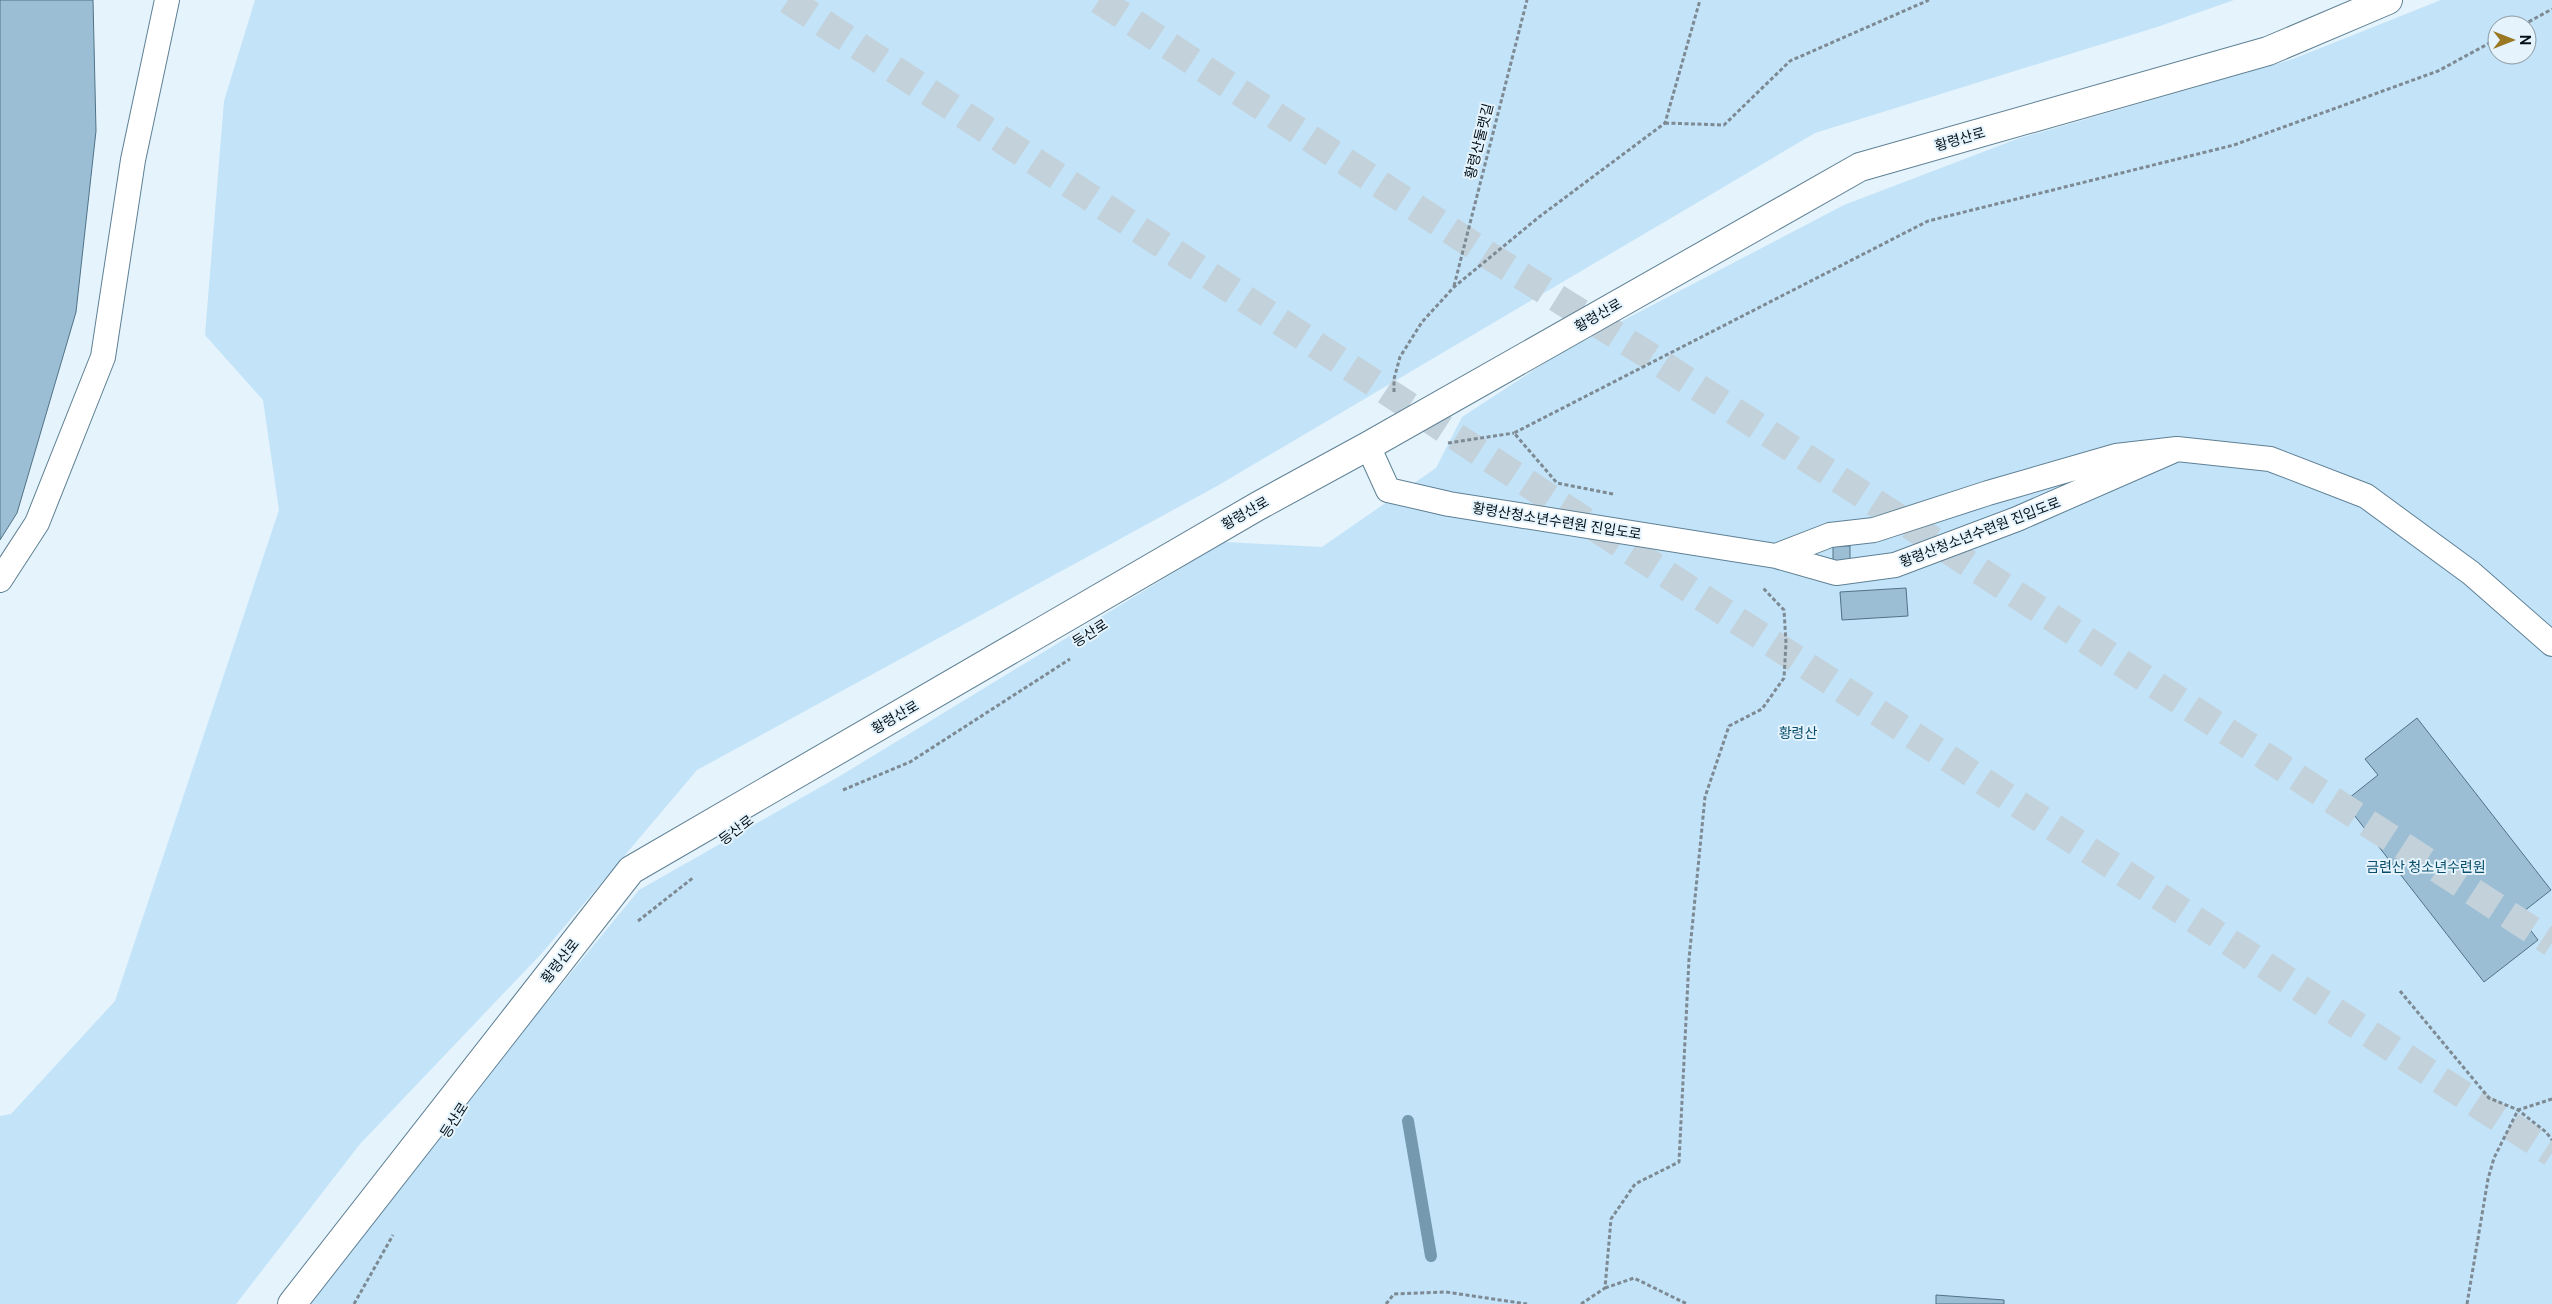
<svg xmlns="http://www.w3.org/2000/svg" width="2552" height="1304" font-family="'Public Sans','Noto Sans KR',sans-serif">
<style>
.green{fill:#c3e3f8;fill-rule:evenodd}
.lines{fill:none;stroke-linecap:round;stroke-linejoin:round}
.stream{stroke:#7599ae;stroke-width:12}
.building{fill:#9bbed4;stroke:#517286}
.trunk-tunnel{stroke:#c2d1da;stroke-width:28;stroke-dasharray:28 14;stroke-linecap:butt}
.service-casing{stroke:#5f8094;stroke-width:26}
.tertiary-casing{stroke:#5f8094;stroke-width:30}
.path{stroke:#7d8a93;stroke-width:3;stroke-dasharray:4 2.5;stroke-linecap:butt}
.service{stroke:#fff;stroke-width:24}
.tertiary{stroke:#fff;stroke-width:28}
.labels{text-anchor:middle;stroke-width:4;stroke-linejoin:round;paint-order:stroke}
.street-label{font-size:14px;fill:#041018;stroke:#e4f3fc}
.park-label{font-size:14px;fill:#094d6b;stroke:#e4f3fc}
</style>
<rect width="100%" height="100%" fill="#e4f3fc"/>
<path class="green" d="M255,0H2234L2157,27L1815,133L1217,486L697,770L542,953L360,1144L236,1304H0V1116L11,1114L115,1001L279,510L263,400L205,335L224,101Z
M2441,0H2552V1304H308L469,1097L639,890L840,776L1224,542L1322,547L1436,468L1462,417L1557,355L1844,205L2017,139L2293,59ZM2497,25H2527V55H2497Z"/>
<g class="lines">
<path class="stream" d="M1408,1121L1431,1256"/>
</g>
<path class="building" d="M0,0H93L96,131L76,312L17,513L0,540Z
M1833,546H1850V562H1833Z
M1906,588L1908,616L1842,620L1840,592Z
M2417,718L2551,890L2519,915L2538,940L2484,982L2344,802L2378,775L2365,759Z
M1936,1295L2004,1300V1304H1936Z"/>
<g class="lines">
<path class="trunk-tunnel" d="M788,0L2552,1153
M1099,0L1488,255L1648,355L2552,943"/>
<defs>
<path id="service" d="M1368,446L1388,490L1449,504L1776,556L1836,573L1895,565L2017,519L2177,449
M1776,556L1830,535L1874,530L1988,493L2116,456L2177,449L2270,459L2366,496L2471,573L2552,644
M0,580L37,523L103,357L133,160L167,0"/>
<path id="tertiary" d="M292,1304L631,870L1258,506L1368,446L1860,167L2268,51L2388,0"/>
</defs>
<use href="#service" class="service-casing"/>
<use href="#tertiary" class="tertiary-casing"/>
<path class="path" d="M2523,25L2552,9
M1665,123L1724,125L1790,61L1929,0
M1454,286L1527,0
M1394,392V379L1400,357L1422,322L1454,287L1539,217L1665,123L1700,0
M1448,443L1514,433
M1613,494L1557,483L1514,433L1928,221L2234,145L2438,71L2497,39
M843,790L910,762L1070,659
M638,921L694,877
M2400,991L2489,1098L2518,1110L2546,1132L2552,1140
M1605,1288L1634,1278L1687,1304
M354,1304L393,1235
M1386,1304L1394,1294L1446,1292L1527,1304
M1581,1304L1605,1288L1611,1219L1635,1184L1679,1162L1689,959L1705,797L1729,726L1762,709L1784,678L1786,643L1784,610L1763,588
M2467,1304L2488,1179L2494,1158L2518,1110L2552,1099"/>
<use href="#service" class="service"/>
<use href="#tertiary" class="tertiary"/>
</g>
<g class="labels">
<g class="street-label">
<text transform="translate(1960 139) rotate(-16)" y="5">황령산로</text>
<text transform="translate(1479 141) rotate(-76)" y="5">황령산둘랫길</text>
<text transform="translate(1598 315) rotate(-30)" y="5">황령산로</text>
<text transform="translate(1245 513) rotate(-30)" y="5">황령산로</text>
<text transform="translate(1557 521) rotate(9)" y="5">황령산청소년수련원 진입도로</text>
<text transform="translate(1980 532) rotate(-21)" y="5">황령산청소년수련원 진입도로</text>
<text transform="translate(1090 633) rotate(-32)" y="5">등산로</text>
<text transform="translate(895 717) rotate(-30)" y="5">황령산로</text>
<text transform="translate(736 830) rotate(-37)" y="5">등산로</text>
<text transform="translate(560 961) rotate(-52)" y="5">황령산로</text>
<text transform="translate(454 1120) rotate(-57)" y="5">등산로</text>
</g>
<g class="park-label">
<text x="1798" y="738">황령산</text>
<text x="2426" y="872">금련산 청소년수련원</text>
</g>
</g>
<g transform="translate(2512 40) rotate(90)"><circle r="24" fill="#e4f3fc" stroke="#8a98a1"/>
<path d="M0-4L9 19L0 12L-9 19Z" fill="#9a7722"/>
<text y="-8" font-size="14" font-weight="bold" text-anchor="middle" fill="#041018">N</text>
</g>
</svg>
